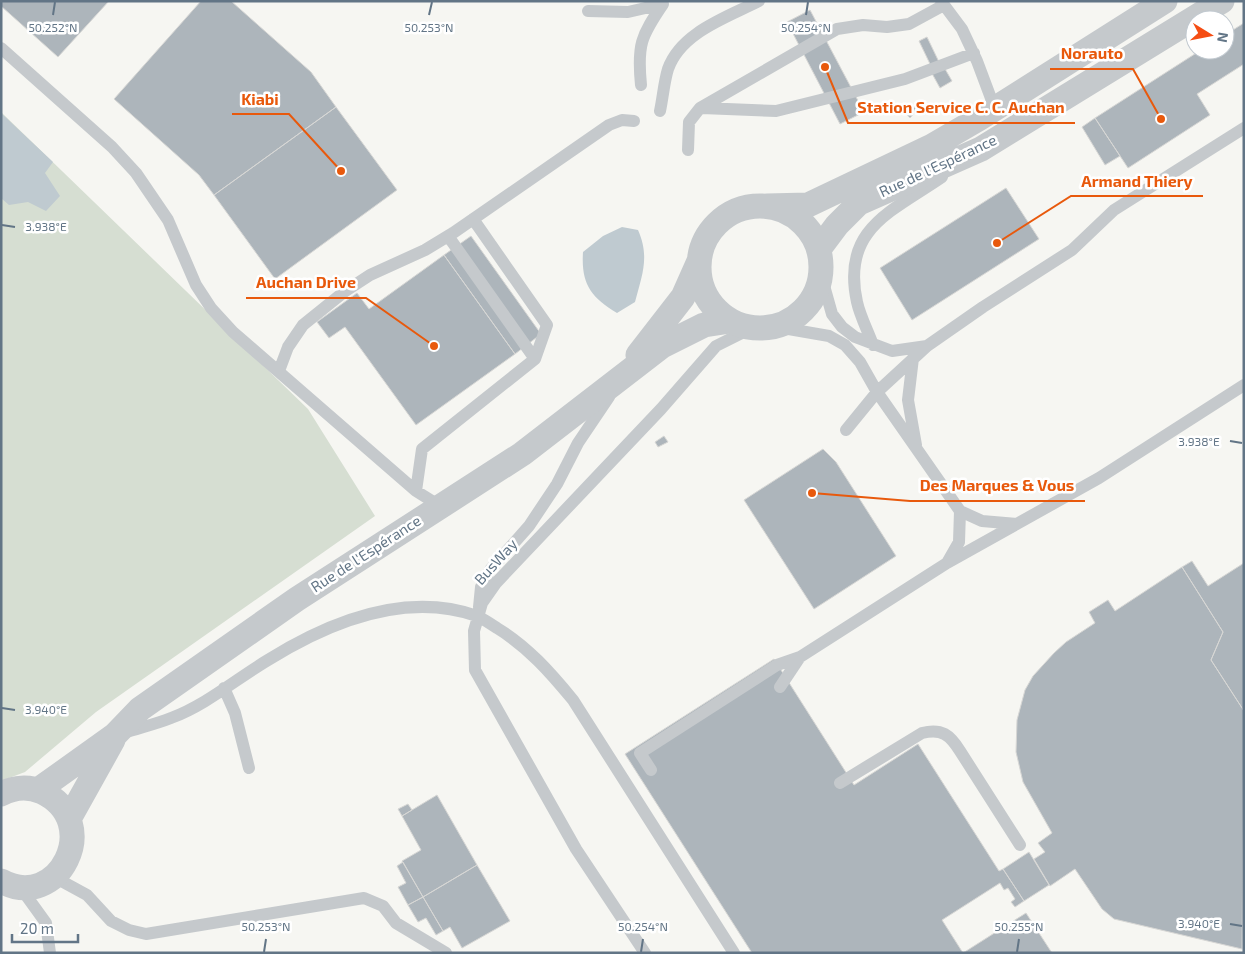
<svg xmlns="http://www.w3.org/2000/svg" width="1245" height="954" font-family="'Exo 2',sans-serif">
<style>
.green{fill:#d6ded2}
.water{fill:#bfcad0}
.building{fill:#adb5bb;stroke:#d7d7d5}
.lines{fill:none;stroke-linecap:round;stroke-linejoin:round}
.service{stroke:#c5c9cc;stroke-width:12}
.minor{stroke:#c5c9cc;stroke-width:25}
.ticks{fill:none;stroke:#627586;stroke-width:2}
.labels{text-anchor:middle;stroke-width:5;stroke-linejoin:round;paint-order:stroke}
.street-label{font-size:15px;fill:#627586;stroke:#fff}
.ticks-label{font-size:12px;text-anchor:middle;fill:#627586;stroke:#fff;stroke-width:5;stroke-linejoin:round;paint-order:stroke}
.leader{fill:none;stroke:#e8590c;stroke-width:2}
.callout-dot{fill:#e8590c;stroke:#fff;stroke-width:2}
.callout-label{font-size:16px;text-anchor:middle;font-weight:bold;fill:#e8590c;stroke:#fff;stroke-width:5;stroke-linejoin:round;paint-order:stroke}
</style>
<rect width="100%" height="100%" fill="#f6f6f2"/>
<path class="green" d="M1,112L308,409L375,516L96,712L25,772L1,781Z"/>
<path class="water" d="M1,113L53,162L45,173L60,196L46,211L28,202L9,205L1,198Z
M622,227L638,230C650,257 642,275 635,302L617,313C590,297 581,283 583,252L603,236Z"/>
<path class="building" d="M1,1H109L58,57L1,6Z
M201,1H231L311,72L336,107L214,195L199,175L114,99Z
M810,10L864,112L840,124L787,22Z
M1244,23V64L1197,94L1210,115L1128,168L1095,118L1201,50H1225V35Z
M927,37L939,62L931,66L919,41Z
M941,62L952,81L940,88L929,68Z
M916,104L920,107L910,118L906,114Z
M336,107L397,190L275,279L214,195Z
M1095,118L1120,156L1105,165L1082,127Z
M1006,188L1039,239L912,320L880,268Z
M471,236L541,334L515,354L444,255Z
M444,255L515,354L416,425L345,327L329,338L317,322L357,293L369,309Z
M664,436L668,442L658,447L655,442Z
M823,449L836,462L896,556L814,609L744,500Z
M1192,561L1208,586L1244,563V711L1211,660L1223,632L1182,567Z
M1182,567L1223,632L1211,660L1244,711L1242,949L1114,919L1102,909L1075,869L1050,886L1034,859L1045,852L1038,843L1052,833L1023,782L1016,752L1017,720L1025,690L1033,676L1054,653L1066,642L1095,623L1089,612L1108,600L1115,611Z
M774,659L854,785L918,744L999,871L1003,869L1024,901L1015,907L1011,902L1015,899L1008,888L1004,890L1000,883L942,920L963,953H752L625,754Z
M437,795L477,865L423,897L402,861L421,850L402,816Z
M408,804L412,810L402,816L398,809Z
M1029,852L1049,885L1024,901L1003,869Z
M403,862L423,897L408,905L398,887L406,883L397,866Z
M477,865L510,921L462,948L450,927L443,931L423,897Z
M423,897L443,931L436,935L426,918L418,922L408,905Z
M1026,913L1052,953H963Z"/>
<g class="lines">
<path class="service" d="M941,1L962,29L977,61L995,109
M588,11L628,12L663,4C641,36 637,45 641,85
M1,48L112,147L136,173L168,220L196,285L211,308L233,332L416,491L440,506
M702,108L776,111L905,79L974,53
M660,111C663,97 664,82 668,69C681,32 728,17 759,1
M688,150L689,122L700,108L837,29L863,25L887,27L909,24L944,5
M448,236L535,359
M821,275L832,314L842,327L855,337L892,351L927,346
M777,327L829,336L845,345L860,362L877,392L960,511L982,521L1017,524
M873,345C868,331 860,316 857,302C841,229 891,212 942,177
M913,358L908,400L916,445
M279,371L288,347L303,325L344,292L370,275L425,250L453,233L609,125L622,120L634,121
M846,430L877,392L927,346L983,307L1072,250L1114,210L1244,128
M416,491L422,449L535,359L547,325L473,219
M960,511L959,542L947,563L1099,478L1244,385
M479,607L481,587L490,570L529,526L557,484L578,443L609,397
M800,657L947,563
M224,688L235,713L249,768
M124,733C139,728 156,724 171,718C206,705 236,679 268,660C329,622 406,591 477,616C484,619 490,624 497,628C528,647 550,672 573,700L734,953
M651,770L640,753L777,665L800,657L780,687
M840,783L922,733C942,728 950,735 960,751L1020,845
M54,877L87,895L111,921L129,930L146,934L364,898L383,906L396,923L446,953
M20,887L46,923L50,953
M645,953L576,849L475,670L474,631L482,603L496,583L661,409L716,346L752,328"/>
<path class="minor" d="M767,206L808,205L932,146L980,118L1165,1
M699 267a61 61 0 1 1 122 0a61 61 0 1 1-122 0Z
M819,249L837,225L859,203L981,149L1222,1
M638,355L683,297L699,261
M38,790L115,735L140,709L297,599L522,454L662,346L704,325L730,321
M1,794C14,787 29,786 42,792C105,822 58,913 1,881
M69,819L113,740"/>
</g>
<path class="ticks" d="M53,15L55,2M429,15L432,2M806,15L808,2M2,225L15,227M1230,441L1242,443M2,708L15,710M1230,924L1242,926M264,952L266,939M641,952L643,939M1017,952L1019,939"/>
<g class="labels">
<g class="street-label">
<text transform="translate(938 166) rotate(-25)" y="5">Rue de l'Espérance</text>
<text transform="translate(366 554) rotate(-33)" y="5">Rue de l'Espérance</text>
<text transform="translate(496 562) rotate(-48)" y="5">BusWay</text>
</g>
</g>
<g class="ticks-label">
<text x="53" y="32">50.252°N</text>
<text x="429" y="32">50.253°N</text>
<text x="806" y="32">50.254°N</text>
<text x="46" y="231">3.938°E</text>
<text x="1199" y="446">3.938°E</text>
<text x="46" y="714">3.940°E</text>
<text x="1199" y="928">3.940°E</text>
<text x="266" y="931">50.253°N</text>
<text x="643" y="931">50.254°N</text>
<text x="1019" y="931">50.255°N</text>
</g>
<path class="leader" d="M1161 119L1133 69H1050M341 171L289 114H232M825 67L848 123H1075M997 243L1071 196H1203M434 346L366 298H246M812 493L910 501H1085"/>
<g class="callout-dot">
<circle cx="1161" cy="119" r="5"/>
<circle cx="341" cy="171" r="5"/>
<circle cx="825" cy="67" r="5"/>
<circle cx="997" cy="243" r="5"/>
<circle cx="434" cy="346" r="5"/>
<circle cx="812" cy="493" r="5"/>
</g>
<g class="callout-label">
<text x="1092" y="59">Norauto</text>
<text x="260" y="105">Kiabi</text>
<text x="961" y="113">Station Service C. C. Auchan</text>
<text x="1137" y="187">Armand Thiery</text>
<text x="306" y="288">Auchan Drive</text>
<text x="997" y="491">Des Marques &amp; Vous</text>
</g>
<rect width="1245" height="954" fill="none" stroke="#627586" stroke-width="5"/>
<g transform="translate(1210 35) rotate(100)"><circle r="24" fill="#ffffff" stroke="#c0c8cf"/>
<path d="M0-4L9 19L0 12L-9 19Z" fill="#f54d13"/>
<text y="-8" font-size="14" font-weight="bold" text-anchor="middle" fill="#627586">N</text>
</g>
<path d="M12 934v8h66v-8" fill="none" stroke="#627586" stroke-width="2.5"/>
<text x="20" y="934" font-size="15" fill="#627586" stroke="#ffffff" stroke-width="4" paint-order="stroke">20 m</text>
</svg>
